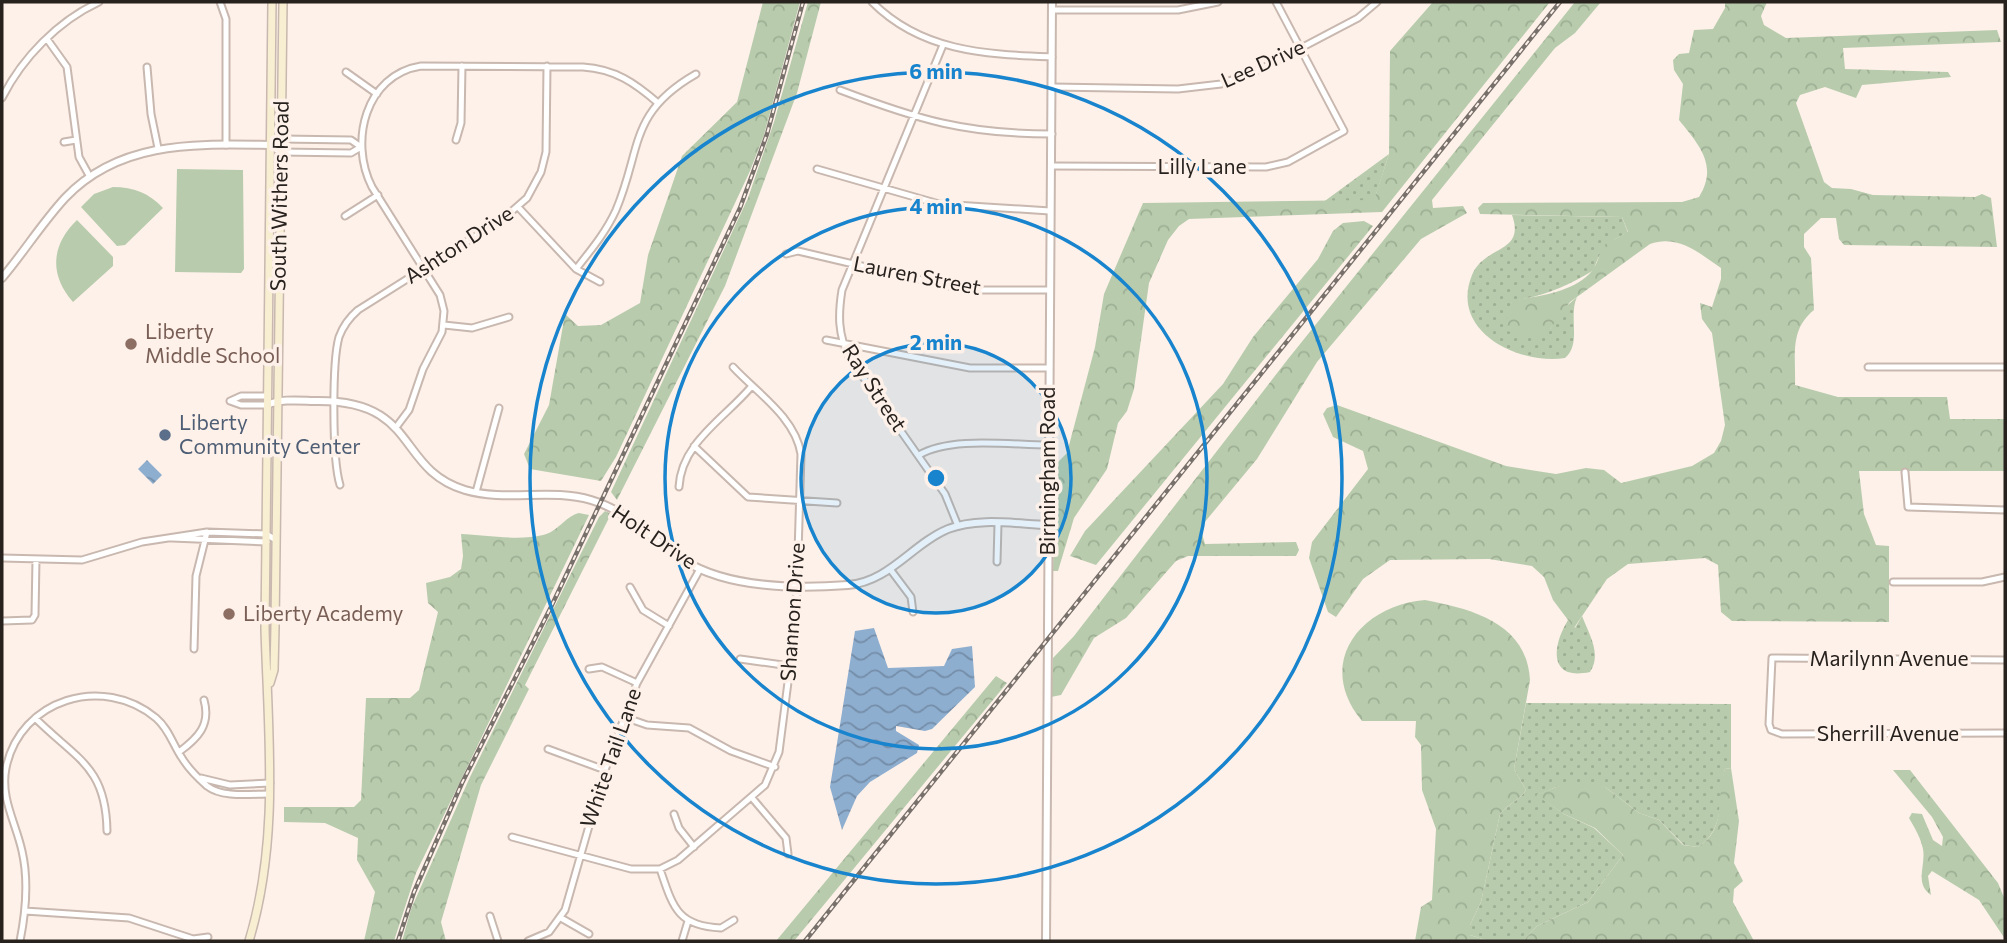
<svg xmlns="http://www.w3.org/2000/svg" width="2007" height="943" font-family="Commissioner,sans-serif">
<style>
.green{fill:url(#green-dots)}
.forest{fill:url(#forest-crowns)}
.pitch{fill:#b8ccad}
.water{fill:url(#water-waves)}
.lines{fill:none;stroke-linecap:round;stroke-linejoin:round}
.minor-casing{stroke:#c8b8af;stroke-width:9}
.tertiary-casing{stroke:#c8b8af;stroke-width:10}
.secondary-casing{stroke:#c8b8af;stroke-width:10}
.minor{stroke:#fff;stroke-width:5}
.tertiary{stroke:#fff;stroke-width:6}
.secondary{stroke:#f8eed1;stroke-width:7}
.rail-casing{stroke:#78706b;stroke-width:4.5}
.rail{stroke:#fef1e9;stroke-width:2;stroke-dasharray:5;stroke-linecap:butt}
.ring{fill:none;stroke:#1884ce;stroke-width:3.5}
.education-dot{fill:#8d6e63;stroke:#fef1e9;stroke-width:2.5}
.service-dot{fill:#5c6f8a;stroke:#fef1e9;stroke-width:2.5}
.labels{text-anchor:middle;stroke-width:7;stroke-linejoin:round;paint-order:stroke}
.street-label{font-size:21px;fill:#28221f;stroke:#fef1e9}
.education-label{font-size:21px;fill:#785e54;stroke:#fef1e9;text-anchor:start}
.service-label{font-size:21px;fill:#4e5e75;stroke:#fef1e9;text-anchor:start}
.centre{fill:#1884ce;stroke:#fef1e9;stroke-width:3.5}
.ring-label{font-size:21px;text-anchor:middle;font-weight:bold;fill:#1884ce;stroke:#fef1e9;stroke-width:7;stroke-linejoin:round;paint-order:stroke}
</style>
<defs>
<pattern id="green-dots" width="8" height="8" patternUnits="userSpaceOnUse" patternTransform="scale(1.75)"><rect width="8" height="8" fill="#b8ccad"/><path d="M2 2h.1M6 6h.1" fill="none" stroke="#9eaf94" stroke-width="1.8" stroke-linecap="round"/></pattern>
<pattern id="forest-crowns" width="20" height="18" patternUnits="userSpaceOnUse" patternTransform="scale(1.75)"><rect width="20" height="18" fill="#b8ccad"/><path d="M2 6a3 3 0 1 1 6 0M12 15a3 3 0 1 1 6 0" fill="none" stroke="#9eaf94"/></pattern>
<pattern id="water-waves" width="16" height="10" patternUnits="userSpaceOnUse" patternTransform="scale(1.75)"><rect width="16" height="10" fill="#8eaed0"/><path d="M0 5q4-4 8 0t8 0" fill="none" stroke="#748da8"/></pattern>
</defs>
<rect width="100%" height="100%" fill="#fef1e9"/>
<path class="green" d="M1389,154L1374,201L1322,203Z
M1512,215L1622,217L1628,233C1610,239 1598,252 1594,270C1566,287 1544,296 1512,301L1511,309L1550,329L1561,311L1577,297C1568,316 1582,344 1565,358C1518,365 1449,331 1472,275C1484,245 1526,254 1512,215Z
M1582,616C1589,634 1602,654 1590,672C1548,681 1552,646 1568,620L1575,628Z
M1526,703L1731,704V768L1725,769C1718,798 1726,829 1698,847L1684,845L1659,820L1639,813L1605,787L1559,786L1537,795L1564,814L1594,828L1623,855L1588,902L1537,926L1523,941H1489L1470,935V925L1481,902L1500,814C1508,804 1520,800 1526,790L1514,769Z"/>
<path class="forest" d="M763,2H800L764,135L750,171L616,457L601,481L530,469L524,454L549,405L565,314L578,326L601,325L640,303L648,255L682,156L737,102Z
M808,2H821L797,93L725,286L617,500L611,492L748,198L774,122Z
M1433,2H1550L1382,212L1189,219L1179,226L1168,240L1149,283L1134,389L1127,411L1118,423L1107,469L1074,518L1058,571H1053L1055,465L1067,453L1095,347L1104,294L1143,203L1374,200L1389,154L1390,51Z
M1575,2H1601L1575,33L1555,48L1432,200L1433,208L1463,206L1467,213L1421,239L1317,362L1257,459L1204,523L1202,534L1205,544L1296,542L1299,550L1296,556H1188L1176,561L1126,618L1094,638L1061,695L1051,697L1053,658L1074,636L1288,359Z
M1725,2H1767L1761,16L1764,25L1786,38L1997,30L2001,42L1843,48L1845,69L1948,72L1951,77L1862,85L1856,98L1825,87L1800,95L1796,103L1824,182L1832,188L1851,189L1873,195L1975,197L1982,194L1991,198L1997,247L1844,245L1839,239L1836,218H1821L1804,234V247L1811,258L1814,310C1789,330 1796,356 1795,385L1838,397H1947L1950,419H2005V471H1859L1864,514L1876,545L1889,546V622L1732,621L1721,612L1718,565L1705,558L1628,564L1607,579L1574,628L1553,600L1544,577L1532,566L1489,559L1390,560L1363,579L1336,617L1328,612L1309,558L1312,542L1368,469L1363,451L1333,437L1323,414L1327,408L1337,405L1506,466L1556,474L1586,468L1604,470L1621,483L1692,466L1714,453L1721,441L1725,425L1712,333L1702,319L1700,303L1712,307L1721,279V268C1699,253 1678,234 1650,244L1570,302L1550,329L1542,334L1523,335L1507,331L1506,323L1512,300C1538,297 1574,292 1592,271C1597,265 1600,252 1604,245L1628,232L1622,217L1480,214L1478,208L1483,203L1682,202L1699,197C1719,165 1698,144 1679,120L1683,84L1674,70L1673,60L1679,54L1689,53L1694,30L1713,29L1725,8Z
M1364,221L1373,226L1096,565L1070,556L1085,531L1223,384L1253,337L1318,259L1333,231L1343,223Z
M605,511L611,514L525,685L529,689L481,785L441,922L446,941H402L411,909L470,777L599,517Z
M579,513L589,515L416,873L394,941H364L375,892L357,860L358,838L325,823L284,822V807H354L361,800L366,698H410L419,690L438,612L428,603L426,583L450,577L461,569L463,556L461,534C486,535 518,541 543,535C558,532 564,517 579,513Z
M1425,600C1472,609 1527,623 1530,680L1514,769L1526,790C1520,800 1508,804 1500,814L1481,902L1470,925V935L1489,941H1415L1421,907L1432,900L1436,829L1422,790L1421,745L1415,737L1416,721H1362C1314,663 1361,605 1425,600Z
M996,676L1007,683L794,941H776Z
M1731,768L1739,821L1734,863L1743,881L1734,889L1733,902L1754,941H1523L1537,926L1588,902L1623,855L1595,828L1564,814L1536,795L1559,786L1583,783L1605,787L1639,813L1659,820L1683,845L1698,847C1728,828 1715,798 1725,769Z
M1893,770H1910L1998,883L2005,900V939L1979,900L1932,871L1928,876L1931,895C1914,883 1926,866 1923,849C1921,838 1914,827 1909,818L1912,813L1922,814L1933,840L1942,846L1943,837L1932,817Z"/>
<path class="pitch" d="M177,169L243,170L244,269L241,273L175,272Z
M113,187C134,187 149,193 163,208L125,245L117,246L81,207L94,194Z
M77,220L113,257V266L73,302C49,275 51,245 77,220Z"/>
<path class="water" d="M147,460L162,475L153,484L138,469Z
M874,628L888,668L944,666L952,649L972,646L975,687L932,729L925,731L896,726V731L919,745L917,753L870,782L857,796L842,830L830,787L855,631Z"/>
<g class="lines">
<defs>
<path id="minor" d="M220,2L226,19V145
M872,2C922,52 985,54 1052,57
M1052,10H1178L1218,2
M47,39L67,67L79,157L90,177
M943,45L842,290C838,315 838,334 849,357L945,494L958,526
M147,67L151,114L158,148
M346,72L377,94
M1052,87L1178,89L1221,84L1261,69L1358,18L1377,2
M840,90C919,120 966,134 1052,134
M2,98C22,58 58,21 99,2
M456,140L461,123L462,66
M64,142L76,140
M281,152L351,153L361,147L351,140L281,139
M1051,166L1266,167L1288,162L1344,131L1276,2
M817,169L939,204L1050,211
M518,207L576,269L600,282
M345,216L378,195
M786,254L798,251L943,285L976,290H1050
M576,269C591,250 606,232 616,210C642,149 628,113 696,74
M444,325L472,328L509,317
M826,340L970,368H1049
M1868,367H2005
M230,401L241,396H267
M230,401L241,405H267
M397,426L409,410L423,369L442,332L444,311L440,295L372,187C349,142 365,75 421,66L583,67C615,69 635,83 658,103
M694,446L748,497L837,503
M919,455C951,436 1011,445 1048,445
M1905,472L1908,507L2005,510
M340,485C332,459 332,362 339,337C343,326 350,317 358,310L504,218L527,198L541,172L546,152L547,66
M679,487C681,443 725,418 751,387
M476,492L499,408
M172,538L267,542
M2,558L82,560L142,542L207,532L266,534L276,540
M997,562L998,524
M890,569L911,597L913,612
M1893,582H1982L2005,577
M630,587L643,610L669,626
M2,621L32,620L35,615L36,559
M194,649L196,576L207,532
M740,659L790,666
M2005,660L1772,658L1769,724L1771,730L1782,734L2005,733
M589,669L602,667L637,683
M624,717L647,725L689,728L731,751L775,767
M35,718C76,759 106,766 107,831
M548,749L605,770
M179,752C198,738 211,725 204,700
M201,778L230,785L270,783
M753,799L786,838L788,854
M674,814L679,828L694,847
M512,837L631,869H660L678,860L765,785L779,752L796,620L801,454C795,417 756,392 733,367
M660,869C673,907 677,926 721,928L734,920
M25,911L129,918L193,939L208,937
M490,916L498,941
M561,918L589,934
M20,941C26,911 29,881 22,851C16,823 0,798 6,768C20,699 103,674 156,718C169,729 173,745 182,758C188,768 199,779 207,786C222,798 251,794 269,794
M528,941L549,932L565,910L605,770L637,683L700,569
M682,941L688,921"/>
<path id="tertiary" d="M2,278C24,252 42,223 65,198C120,140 196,144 270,145L281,152
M267,405C283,398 302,401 319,401C419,401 396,469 465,490C506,502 551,488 591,500C629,511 651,539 683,560C727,588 797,589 848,585C889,582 912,544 948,529C978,517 1017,524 1048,525
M1046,941L1052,2"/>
<path id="secondary" d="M270,683L274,670L275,627L283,2
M249,941C280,839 268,733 265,629L272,2"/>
</defs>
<use href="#minor" class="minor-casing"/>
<use href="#tertiary" class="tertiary-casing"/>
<use href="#secondary" class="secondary-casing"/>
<use href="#minor" class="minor"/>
<use href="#tertiary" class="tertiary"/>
<use href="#secondary" class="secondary"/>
<defs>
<path id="rail" d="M398,941L414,892L462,783L551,607L740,208L767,134L803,2
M805,941L1560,2"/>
</defs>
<use href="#rail" class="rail-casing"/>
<use href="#rail" class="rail"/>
</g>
<circle cx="936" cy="478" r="135" fill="#1884ce" fill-opacity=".12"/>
<g class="ring">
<circle cx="936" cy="478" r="135"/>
<circle cx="936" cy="478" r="271"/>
<circle cx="936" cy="478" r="406"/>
</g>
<g class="education-dot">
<circle cx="131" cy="344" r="7"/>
<circle cx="229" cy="614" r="7"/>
</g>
<circle class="service-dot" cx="165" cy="435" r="7"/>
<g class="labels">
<g class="street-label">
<text transform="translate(1263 64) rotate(-24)" y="7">Lee Drive</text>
<text x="1202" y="174">Lilly Lane</text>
<text transform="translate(280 196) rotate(-89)" y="7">South Withers Road</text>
<text transform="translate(459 245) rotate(-33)" y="7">Ashton Drive</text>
<text transform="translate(917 276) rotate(11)" y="7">Lauren Street</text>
<text transform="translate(874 388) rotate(57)" y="7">Ray Street</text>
<text transform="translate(1048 471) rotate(-90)" y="7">Birmingham Road</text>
<text transform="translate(654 537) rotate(34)" y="7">Holt Drive</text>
<text transform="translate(793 612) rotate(-86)" y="7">Shannon Drive</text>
<text x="1889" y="666">Marilynn Avenue</text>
<text x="1888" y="741">Sherrill Avenue</text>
<text transform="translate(611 758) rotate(-71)" y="7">White Tail Lane</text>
</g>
<g class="education-label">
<text x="145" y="339">Liberty<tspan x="145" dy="24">Middle School</tspan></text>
<text x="243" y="621">Liberty Academy</text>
</g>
<g class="service-label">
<text x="179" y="430">Liberty<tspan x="179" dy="24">Community Center</tspan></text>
</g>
</g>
<circle cx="936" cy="478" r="10" class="centre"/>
<g class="ring-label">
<text x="936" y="79">6 min</text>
<text x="936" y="214">4 min</text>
<text x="936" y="350">2 min</text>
</g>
<rect width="2007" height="943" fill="none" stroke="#28221f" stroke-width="7"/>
</svg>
